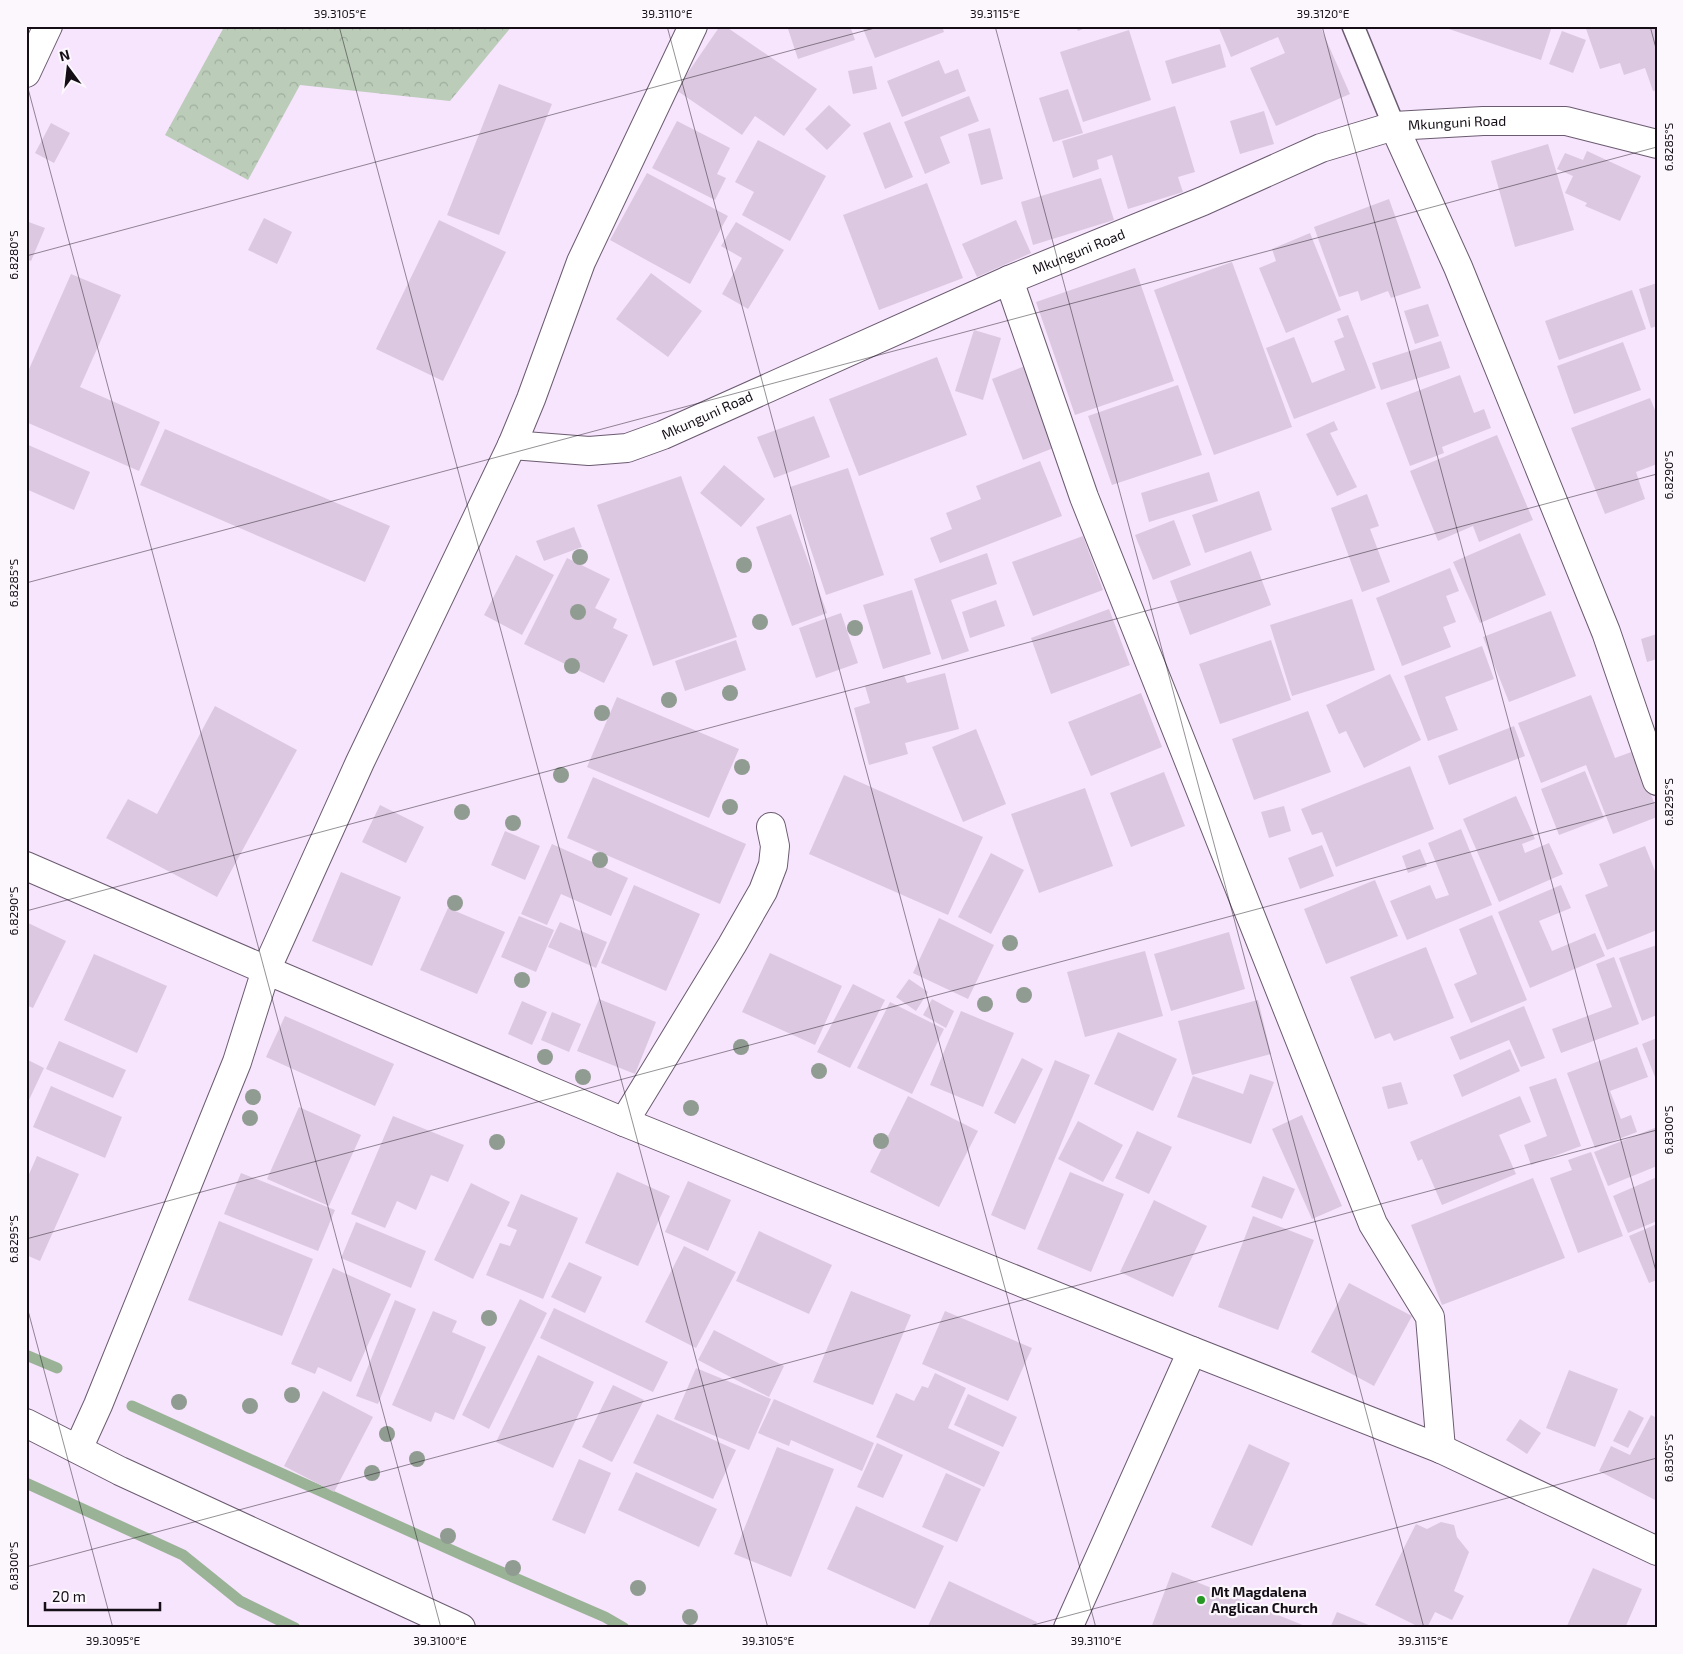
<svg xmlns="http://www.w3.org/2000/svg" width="1683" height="1654" font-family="'Exo 2',sans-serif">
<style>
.park{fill:url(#park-crowns)}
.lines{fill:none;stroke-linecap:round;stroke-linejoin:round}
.stream{stroke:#9ab397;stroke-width:11}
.building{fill:#dcc9e1}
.lane-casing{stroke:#6b5b70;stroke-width:24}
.street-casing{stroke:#6b5b70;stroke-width:30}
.secondary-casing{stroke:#6b5b70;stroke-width:30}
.lane{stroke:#fff;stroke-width:21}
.street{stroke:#fff;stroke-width:28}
.secondary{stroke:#fff;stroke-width:28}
.tree{fill:#909c91}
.ticks{fill:none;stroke:#150e17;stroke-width:1;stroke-opacity:0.45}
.poi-dot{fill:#269723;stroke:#fbf7fc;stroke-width:2}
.labels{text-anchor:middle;stroke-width:4.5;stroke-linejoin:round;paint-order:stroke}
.street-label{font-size:14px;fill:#150e17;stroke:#fbf7fc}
.poi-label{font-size:14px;font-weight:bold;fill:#150e17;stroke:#fbf7fc;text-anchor:start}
.neatline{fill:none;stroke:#150e17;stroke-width:2}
.ticks-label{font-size:12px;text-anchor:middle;fill:#150e17}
</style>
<defs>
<pattern id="park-crowns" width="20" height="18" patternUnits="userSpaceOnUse" patternTransform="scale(1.25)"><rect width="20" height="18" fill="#bbccb9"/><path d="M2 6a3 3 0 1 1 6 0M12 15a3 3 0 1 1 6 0" fill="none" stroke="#a0ae9e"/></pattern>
</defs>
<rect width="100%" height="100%" fill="#f7e4fd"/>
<path class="park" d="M223,26H512L450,101L300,85L248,180L165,135L224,27Z"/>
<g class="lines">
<path class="stream" d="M26,1355L57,1368
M132,1406L469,1558L605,1617L624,1628
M26,1483L183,1555L240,1601L295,1628"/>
</g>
<path class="building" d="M720,26H725L817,89L784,136L755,116L742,135L676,90Z
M787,26H850L855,40L798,59Z
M862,26H942L944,32L875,58Z
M1076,26H1090L1078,31Z
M1218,26H1320L1350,94L1276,126L1250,68L1285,53L1278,37L1231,57Z
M1440,26H1552L1541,60Z
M1585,26H1657V90L1653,91L1645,68L1624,75L1620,63L1600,69Z
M1129,30L1151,100L1083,122L1060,52Z
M1562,31L1586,40L1573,73L1549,64Z
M1220,44L1226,67L1172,84L1165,61Z
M939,60L945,74L958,69L966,91L902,117L887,81Z
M872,66L877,89L853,94L848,71Z
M499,84L552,104L499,235L447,215Z
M1068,89L1083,133L1053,142L1039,98Z
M969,96L979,121L940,137L950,163L925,174L904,122Z
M829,105L851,125L827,150L805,129Z
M1175,106L1195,172L1178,177L1183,192L1128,209L1112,155L1097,160L1099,169L1073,178L1062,141Z
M1264,111L1274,144L1240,154L1230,121Z
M677,121L730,148L717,174L726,178L715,200L652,168Z
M890,122L913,177L885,189L863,133Z
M51,123L70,133L54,163L35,153Z
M990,128L1003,179L981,185L968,134Z
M758,140L826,176L790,241L742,215L754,192L735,182Z
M1548,144L1574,230L1515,247L1491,161Z
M1587,151L1641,176L1620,221L1585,206L1587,203L1565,193L1573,176L1557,169L1565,153L1583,160Z
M647,173L728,216L690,284L610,240Z
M1101,178L1114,220L1033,245L1021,202Z
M927,183L963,278L879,310L843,215Z
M1389,199L1421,288L1391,298L1388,291L1361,301L1358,291L1339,297L1314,227Z
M264,218L292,232L277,264L248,250Z
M439,220L506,252L443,381L376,349Z
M1016,220L1031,253L977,277L962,244Z
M26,221L45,228L31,261L26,259Z
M736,222L784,250L748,309L722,294L742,258L721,246Z
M1310,233L1341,310L1286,333L1259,268L1276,261L1272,249Z
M1232,262L1292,427L1214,455L1154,290Z
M1135,268L1174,381L1075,415L1036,302Z
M651,273L702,311L668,357L616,319Z
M71,274L121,295L80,387L160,422L139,471L26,422V376Z
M1657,283V326L1651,328L1639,289Z
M1632,290L1646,329L1559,360L1545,321Z
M1428,304L1439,336L1415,344L1404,311Z
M1348,315L1376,388L1294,419L1266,348L1294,337L1312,383L1345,370L1334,341L1344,337L1337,319Z
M974,330L1001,338L983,400L955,391Z
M1441,341L1450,368L1381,390L1372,363Z
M1623,342L1641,390L1574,414L1557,366Z
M937,357L967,435L859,476L829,399Z
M1025,366L1056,447L1023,460L992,379Z
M1460,375L1474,413L1484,409L1491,428L1442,447L1444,453L1410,466L1386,403Z
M1178,385L1202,455L1112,485L1088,416Z
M1650,398L1657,415V464L1636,472L1645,499L1605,514L1571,428Z
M814,416L830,457L774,478L757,437Z
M1334,421L1338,430L1330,433L1357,487L1337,496L1306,434Z
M165,429L390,526L365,582L140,485Z
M1497,435L1533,520L1479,542L1473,526L1438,541L1410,471Z
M26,444L90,472L74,510L26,489Z
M1040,461L1062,516L940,563L930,538L952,529L946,513L981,499L976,486Z
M724,465L765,499L741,527L700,493Z
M848,468L884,575L826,595L790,487Z
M1209,472L1218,501L1149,522L1141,493Z
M681,476L737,637L653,666L597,505Z
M1259,491L1272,530L1205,553L1192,515Z
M1367,494L1379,526L1370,529L1390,582L1362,592L1331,508Z
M791,514L827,613L792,626L756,527Z
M1174,520L1191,565L1153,580L1135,535Z
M574,527L582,547L544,561L536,541Z
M1520,533L1546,595L1480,623L1453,562Z
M1083,536L1103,590L1033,616L1012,562Z
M1251,551L1271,605L1190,635L1170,581Z
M987,553L997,584L951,600L969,651L942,660L914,579Z
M516,555L554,575L522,635L484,615Z
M567,558L610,579L595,608L617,619L613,628L628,635L604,683L524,644Z
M1450,568L1459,591L1446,596L1456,622L1443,627L1451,647L1402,666L1376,598Z
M912,590L931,654L883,669L863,605Z
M1352,599L1375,670L1292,696L1270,625Z
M996,600L1005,626L970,638L962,612Z
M1109,609L1130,665L1051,694L1031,638Z
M1551,611L1576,676L1509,702L1483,637Z
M841,613L858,663L816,678L799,628Z
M1657,634V659L1647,662L1641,639Z
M736,640L746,670L685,691L675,661Z
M1271,640L1291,700L1220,724L1199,664Z
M1482,646L1494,679L1445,697L1458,730L1428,741L1404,676Z
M945,673L959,729L905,743L908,754L869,765L854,708L870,703L865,686L904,675L907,683Z
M1390,674L1421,740L1364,768L1346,731L1339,734L1326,705Z
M1141,693L1162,747L1091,776L1068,722Z
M1591,695L1615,758L1634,751L1657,810V817L1613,834L1586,765L1541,783L1518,723Z
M617,697L739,749L709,818L587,767Z
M215,706L297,750L217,897L106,838L128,799L157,814Z
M1308,711L1331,772L1254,800L1232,739Z
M1514,726L1525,756L1449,785L1438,756Z
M976,729L1006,804L963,822L932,747Z
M1410,766L1434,829L1336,867L1322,832L1312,835L1301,809Z
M1585,771L1604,818L1559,835L1541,789Z
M1164,772L1185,826L1131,847L1110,793Z
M844,775L983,837L948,915L809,854Z
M593,777L746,844L720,904L567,838Z
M1085,788L1113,866L1039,893L1011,814Z
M1516,796L1535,839L1522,844L1525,853L1549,843L1563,874L1499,902L1463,819Z
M380,805L424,827L406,863L362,842Z
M1284,806L1291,831L1269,838L1261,812Z
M1461,829L1492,905L1407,940L1390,901L1430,885L1436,899L1449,895L1428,843Z
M505,831L540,846L525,880L491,865Z
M552,844L628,878L611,916L561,894L547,925L521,914Z
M1322,845L1334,876L1300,889L1288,858Z
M1645,846L1657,876V930L1607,950L1585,895L1608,886L1599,864Z
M1420,849L1427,866L1408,873L1402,856Z
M991,853L1024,870L991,934L958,917Z
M341,872L401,897L372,966L312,941Z
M1375,880L1398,936L1326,964L1304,909Z
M634,885L700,914L666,991L601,963Z
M1561,885L1571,908L1539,921L1552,951L1595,933L1605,956L1530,988L1498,912Z
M448,908L505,932L477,994L420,970Z
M1492,915L1527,1000L1471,1023L1454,984L1477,974L1459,929Z
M519,916L554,930L536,972L501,957Z
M939,918L994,945L968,999L913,973Z
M26,922L66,941L33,1008L26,1005Z
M560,922L607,942L596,968L548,947Z
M1229,932L1245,989L1171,1011L1154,954Z
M1657,945V1015L1642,1021L1619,958Z
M1426,947L1454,1018L1394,1041L1390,1033L1375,1039L1350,977Z
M1145,951L1163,1016L1085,1037L1067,972Z
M770,953L842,986L815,1045L742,1012Z
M94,954L167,986L137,1053L64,1020Z
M1614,957L1639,1024L1561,1053L1552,1029L1612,1007L1596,964Z
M909,979L928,992L916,1011L896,997Z
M853,984L885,1000L850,1068L817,1052Z
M599,999L656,1022L635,1074L577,1051Z
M932,999L954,1011L946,1028L923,1015Z
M1258,1000L1271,1054L1192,1075L1178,1021Z
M522,1001L547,1012L532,1045L508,1034Z
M890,1002L944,1029L912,1094L857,1068Z
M1524,1006L1545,1058L1521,1067L1509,1040L1460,1060L1450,1037Z
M961,1011L1014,1033L983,1107L930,1085Z
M552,1012L581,1024L569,1052L541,1040Z
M285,1016L394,1064L375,1106L266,1057Z
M1118,1032L1177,1059L1153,1111L1094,1084Z
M1657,1038V1082L1642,1044Z
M59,1041L126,1070L113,1098L46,1069Z
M1637,1047L1648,1077L1610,1091L1621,1119L1631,1115L1637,1132L1595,1148L1567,1073Z
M1510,1049L1520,1071L1462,1097L1453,1075Z
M1022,1058L1043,1069L1015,1124L994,1113Z
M26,1059L44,1068L28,1102L26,1101Z
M1055,1060L1090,1075L1025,1230L991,1215Z
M1250,1074L1274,1082L1251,1144L1177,1117L1193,1076L1243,1094Z
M1556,1078L1581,1146L1531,1165L1524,1145L1547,1136L1529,1087Z
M1401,1082L1408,1104L1388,1109L1382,1087Z
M51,1086L122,1117L105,1158L33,1127Z
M908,1096L978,1131L939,1207L870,1172Z
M1520,1096L1531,1122L1499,1135L1516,1174L1442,1205L1422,1159L1418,1161L1410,1142Z
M299,1107L361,1135L329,1206L267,1179Z
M1302,1115L1342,1206L1312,1219L1272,1129Z
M393,1116L464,1145L448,1182L431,1175L416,1210L397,1201L385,1228L351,1214Z
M1078,1121L1123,1145L1103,1182L1058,1159Z
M1657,1127V1166L1608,1186L1594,1152Z
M1137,1131L1172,1147L1149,1194L1115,1178Z
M1591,1152L1623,1236L1578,1253L1550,1178L1572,1170L1568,1160Z
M37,1156L79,1174L40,1261L26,1255V1181Z
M617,1172L670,1196L638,1266L585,1243Z
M1070,1172L1124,1194L1091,1272L1037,1249Z
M241,1173L335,1210L318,1251L224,1214Z
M1263,1176L1295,1189L1282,1219L1251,1207Z
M1657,1177V1221L1628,1233L1613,1196Z
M1533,1178L1565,1258L1442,1305L1411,1225Z
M688,1181L731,1200L708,1251L665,1232Z
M471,1183L510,1202L473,1279L434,1260Z
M521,1194L578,1218L543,1299L486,1275L500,1243L510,1246L517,1230L507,1226Z
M1154,1200L1207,1226L1173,1297L1120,1272Z
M1253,1216L1314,1240L1278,1330L1218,1307Z
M219,1221L313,1259L282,1336L188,1300Z
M356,1222L426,1251L411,1288L341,1258Z
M1657,1224V1280L1649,1283L1629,1236Z
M759,1231L832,1265L809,1314L736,1281Z
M684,1246L736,1272L696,1348L645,1322Z
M569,1262L602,1277L585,1313L551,1297Z
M333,1268L391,1294L351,1382L318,1367L315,1374L291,1364Z
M1349,1283L1412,1316L1374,1386L1311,1352Z
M851,1291L911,1315L873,1405L813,1382Z
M520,1299L547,1313L489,1429L462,1415Z
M395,1300L416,1309L378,1404L356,1396Z
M554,1308L668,1362L653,1392L540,1338Z
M433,1311L457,1321L452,1332L486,1347L454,1420L435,1412L431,1422L392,1405Z
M945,1311L1032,1348L1008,1401L922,1364Z
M714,1330L784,1366L769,1397L698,1360Z
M538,1355L594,1382L553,1468L496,1442Z
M696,1368L771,1399L749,1450L674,1419Z
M1569,1370L1618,1389L1595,1447L1546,1428Z
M935,1373L966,1388L948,1428L1000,1452L984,1487L876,1437L896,1393L914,1401L922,1386L928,1388Z
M613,1385L644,1400L612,1462L582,1447Z
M323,1391L373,1417L334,1492L284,1466Z
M968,1394L1017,1417L1003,1447L954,1425Z
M774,1399L874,1443L862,1471L791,1440L789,1446L758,1433Z
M1629,1410L1644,1418L1628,1448L1613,1441Z
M657,1414L736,1450L713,1499L633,1463Z
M1651,1415L1657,1418V1501L1599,1471L1611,1446L1630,1455Z
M1520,1419L1541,1433L1527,1454L1506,1440Z
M877,1443L903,1455L883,1498L857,1487Z
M1249,1444L1290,1463L1252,1546L1211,1527Z
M777,1447L834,1469L791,1577L734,1554Z
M579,1459L611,1473L585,1534L552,1520Z
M636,1472L717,1509L699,1547L618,1510Z
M946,1473L981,1489L957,1542L922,1527Z
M856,1506L944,1546L915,1609L827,1569Z
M1441,1522L1454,1525L1457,1537L1469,1552L1454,1591L1464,1596L1452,1620L1435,1612L1427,1628H1421L1375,1605L1416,1524L1427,1529Z
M1593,1568L1642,1589L1625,1628H1566Z
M1172,1572L1310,1628H1151Z
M949,1581L1037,1622L1034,1628H927Z
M1337,1612L1376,1628H1330Z"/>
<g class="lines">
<defs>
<path id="lane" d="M1353,26L1394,126"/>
<g id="street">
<path d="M26,73L48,26"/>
<path d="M1394,126L1458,267L1606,632L1657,781"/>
<path d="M1009,280L1084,497L1373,1224L1430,1317L1441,1449"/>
<path id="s1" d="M512,445L589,451L627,448L663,435L1009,280L1203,201L1321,148L1394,126L1483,121H1566L1657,144"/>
<path d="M26,866L266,970L624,1122L1192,1351L1441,1449L1657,1551"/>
<path d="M624,1122L732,945L763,891L773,865L775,846L771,827"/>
<path d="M78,1449L98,1405L237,1062L266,970L360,762L512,445L531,399L581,262L693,26"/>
<path d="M1068,1628L1192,1351"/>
</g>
<path id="secondary" d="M26,1423L120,1471L461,1628"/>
</defs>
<use href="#lane" class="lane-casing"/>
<use href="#street" class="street-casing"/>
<use href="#secondary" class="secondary-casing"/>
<use href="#lane" class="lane"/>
<use href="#street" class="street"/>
<use href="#secondary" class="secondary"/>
</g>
<g class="tree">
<circle cx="580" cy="557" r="8"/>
<circle cx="744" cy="565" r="8"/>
<circle cx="578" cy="612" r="8"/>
<circle cx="760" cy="622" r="8"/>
<circle cx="855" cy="628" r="8"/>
<circle cx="572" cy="666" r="8"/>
<circle cx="730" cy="693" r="8"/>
<circle cx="669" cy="700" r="8"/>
<circle cx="602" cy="713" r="8"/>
<circle cx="742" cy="767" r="8"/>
<circle cx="561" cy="775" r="8"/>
<circle cx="730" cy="807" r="8"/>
<circle cx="462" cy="812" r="8"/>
<circle cx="513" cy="823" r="8"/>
<circle cx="600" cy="860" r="8"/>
<circle cx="455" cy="903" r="8"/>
<circle cx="1010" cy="943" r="8"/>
<circle cx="522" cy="980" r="8"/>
<circle cx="1024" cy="995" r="8"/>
<circle cx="985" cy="1004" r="8"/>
<circle cx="741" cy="1047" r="8"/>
<circle cx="545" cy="1057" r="8"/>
<circle cx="819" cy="1071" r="8"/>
<circle cx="583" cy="1077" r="8"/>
<circle cx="253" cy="1097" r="8"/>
<circle cx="691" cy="1108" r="8"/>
<circle cx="250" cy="1118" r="8"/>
<circle cx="881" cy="1141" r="8"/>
<circle cx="497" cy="1142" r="8"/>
<circle cx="489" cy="1318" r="8"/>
<circle cx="292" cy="1395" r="8"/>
<circle cx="179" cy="1402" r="8"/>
<circle cx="250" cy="1406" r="8"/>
<circle cx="387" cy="1434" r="8"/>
<circle cx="417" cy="1459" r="8"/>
<circle cx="372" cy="1473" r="8"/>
<circle cx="448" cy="1536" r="8"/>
<circle cx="513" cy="1568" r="8"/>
<circle cx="638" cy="1588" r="8"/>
<circle cx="690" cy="1617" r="8"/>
</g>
<path class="ticks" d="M339,26L768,1628M667,26L1096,1628M995,26L1424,1628M1322,26L1657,1275M1650,26L1657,52M26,81L441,1628M26,256L882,26M26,583L1657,147M26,911L1657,474M26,1239L1657,802M26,1303L113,1628M26,1567L1657,1130M1022,1628L1657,1458"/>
<circle class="poi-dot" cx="1201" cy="1600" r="5"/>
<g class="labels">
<g class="street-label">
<text dy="5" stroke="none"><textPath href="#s1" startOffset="1011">Mkunguni Road</textPath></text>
<text dy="5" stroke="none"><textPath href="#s1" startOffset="608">Mkunguni Road</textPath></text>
<text dy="5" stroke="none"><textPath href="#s1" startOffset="202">Mkunguni Road</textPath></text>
</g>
<g class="poi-label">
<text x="1211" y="1597">Mt Magdalena<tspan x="1211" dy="16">Anglican Church</tspan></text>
</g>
</g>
<rect width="1683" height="1654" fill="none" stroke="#fbf7fc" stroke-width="55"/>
<g transform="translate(68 68) rotate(345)" stroke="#fbf7fc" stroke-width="4" paint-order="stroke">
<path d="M0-4L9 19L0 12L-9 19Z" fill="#150e17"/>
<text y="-8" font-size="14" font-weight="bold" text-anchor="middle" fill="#150e17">N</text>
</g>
<path d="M45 1602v8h115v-8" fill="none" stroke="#150e17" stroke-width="2.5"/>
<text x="52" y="1602" font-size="15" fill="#150e17" stroke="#fbf7fc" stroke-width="4" paint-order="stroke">20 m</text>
<rect x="28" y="28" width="1628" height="1598" class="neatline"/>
<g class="ticks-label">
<text x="340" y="18">39.3105°E</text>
<text x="667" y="18">39.3110°E</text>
<text x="995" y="18">39.3115°E</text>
<text x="1323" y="18">39.3120°E</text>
<text transform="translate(1669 147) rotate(-90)" y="4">6.8285°S</text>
<text transform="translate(14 255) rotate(-90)" y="4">6.8280°S</text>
<text transform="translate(1669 475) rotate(-90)" y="4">6.8290°S</text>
<text transform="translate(14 583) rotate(-90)" y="4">6.8285°S</text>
<text transform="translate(1669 802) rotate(-90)" y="4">6.8295°S</text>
<text transform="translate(14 911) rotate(-90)" y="4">6.8290°S</text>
<text transform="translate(1669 1130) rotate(-90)" y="4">6.8300°S</text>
<text transform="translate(14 1239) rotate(-90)" y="4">6.8295°S</text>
<text transform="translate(1669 1458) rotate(-90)" y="4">6.8305°S</text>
<text transform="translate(14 1566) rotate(-90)" y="4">6.8300°S</text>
<text x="113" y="1645">39.3095°E</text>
<text x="440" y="1645">39.3100°E</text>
<text x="768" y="1645">39.3105°E</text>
<text x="1096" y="1645">39.3110°E</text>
<text x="1423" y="1645">39.3115°E</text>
</g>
</svg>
